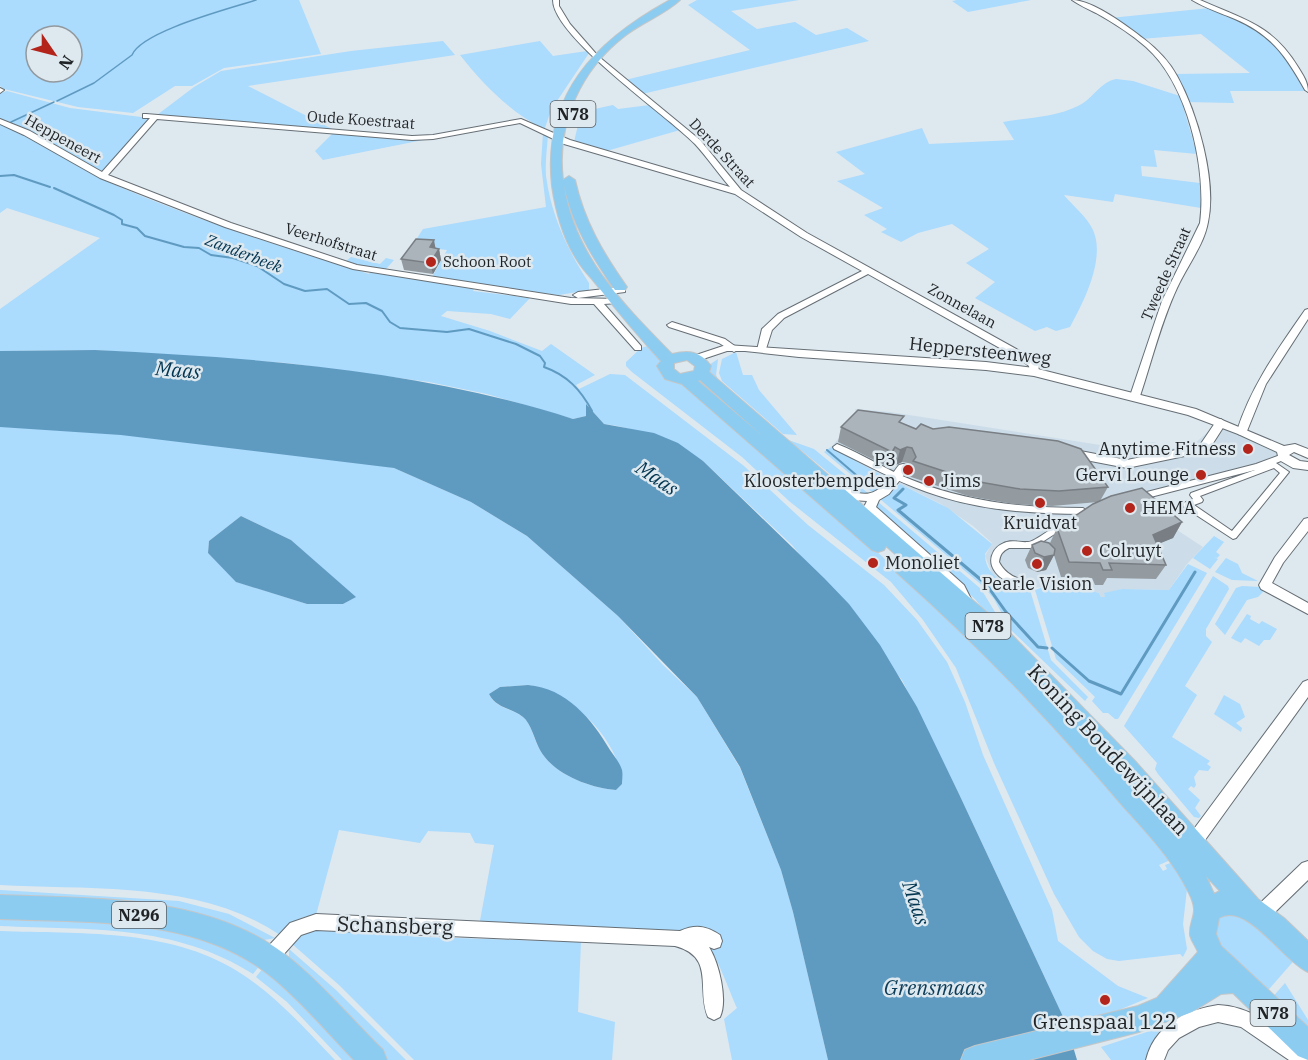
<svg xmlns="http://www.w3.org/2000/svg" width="1308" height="1060" font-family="'IBM Plex Serif',serif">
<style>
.built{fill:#ccdde9}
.green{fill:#abdbfd;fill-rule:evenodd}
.water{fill:#5f9ac1}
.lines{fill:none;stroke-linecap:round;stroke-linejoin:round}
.stream-far2{stroke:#5f9ac1;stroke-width:1.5}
.stream-far1{stroke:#5f9ac1;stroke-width:2}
.stream{stroke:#5f9ac1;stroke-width:3}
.pedestrian-casing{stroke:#666f75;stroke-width:2}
.minor-casing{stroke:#666f75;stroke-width:2}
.tertiary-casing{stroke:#666f75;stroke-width:2}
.primary-casing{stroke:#c5c6c6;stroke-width:2}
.pedestrian{fill:#fff;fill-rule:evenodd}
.minor{fill:#fff;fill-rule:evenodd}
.tertiary{fill:#fff;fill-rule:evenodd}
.primary{fill:#8cccf1;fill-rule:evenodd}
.wall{fill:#939ba1}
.shaded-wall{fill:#787e83}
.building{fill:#abb4bb;stroke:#787e83;stroke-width:1.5}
.poi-dot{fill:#b3241b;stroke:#dee8ef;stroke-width:2}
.labels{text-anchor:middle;stroke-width:5;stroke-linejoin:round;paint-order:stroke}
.far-street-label{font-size:15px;fill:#1f2325;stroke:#dee8ef}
.far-poi-label{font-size:15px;fill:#1f2325;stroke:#dee8ef;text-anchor:start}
.shield{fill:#dee8ef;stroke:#585e62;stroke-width:1.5}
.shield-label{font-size:16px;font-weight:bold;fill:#1f2325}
.far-water-label{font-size:16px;font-style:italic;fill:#023550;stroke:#dee8ef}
.street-label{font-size:18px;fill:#1f2325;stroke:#dee8ef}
.poi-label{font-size:18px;fill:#1f2325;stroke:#dee8ef;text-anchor:start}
.water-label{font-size:20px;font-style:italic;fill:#023550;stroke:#dee8ef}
.near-street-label{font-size:21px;fill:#1f2325;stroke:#dee8ef}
.near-park-label{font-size:21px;font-style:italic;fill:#0c3c57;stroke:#dee8ef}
.near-poi-label{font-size:21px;fill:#1f2325;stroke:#dee8ef}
</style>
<rect width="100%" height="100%" fill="#dee8ef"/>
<path class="built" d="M855,409L890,412L1100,445L1155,442L1162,451L1194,444L1215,426L1276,449L1275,452L1282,460L1142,499L1180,532L1203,547L1187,564L1169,590L1122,589L1104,594L1106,597H1101L1099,593L1077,587H1043L1023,589L1002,582L992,574L985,556L992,543L973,526L941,504L909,488L879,477L844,453L831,447L858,417Z"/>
<path class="green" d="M0,0H299L321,54L224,68L192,86H175L133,113L78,107L4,89L0,86ZM36,36H72V72H36Z
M697,0H799L731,11L757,29L795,22L816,35L847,28L869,41L642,94L625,80L750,50L688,5Z
M957,0H1031L968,12L952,1Z
M1210,8L1266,34L1291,64L1306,91H1230L1234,103L1186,102L1175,74L1250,73L1201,34L1141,39L1110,18Z
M443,41L455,55L248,86L336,131L157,115L194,87L221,71L351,51Z
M540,41L553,56L587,51L589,53L551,110L545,128H542C510,112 482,83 460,55Z
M1116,79L1133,81L1180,96L1197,154L1154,150L1157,167L1141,166L1142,176L1200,183L1201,208L1115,194L1113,202L1064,195C1073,206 1087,217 1093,230C1106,259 1083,303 1070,327L1056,331L1047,327L1035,331L975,298L995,282L966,263L989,249L952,224L918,233L901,242L881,232L887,229L864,215L883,208L837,181L865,174L836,152L922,128L929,144L1014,140L1003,122C1027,118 1056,117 1078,106C1093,99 1100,82 1116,79Z
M7,91L70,108L149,118L102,173L28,131L0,119V93Z
M613,105L618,109L650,105L680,130L603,152L574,142L581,112Z
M0,123C37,138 68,163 104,180C187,217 279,246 366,273L369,274L373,269L346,261L351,257L380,264L386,258L394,260L386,269L432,277L447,250L431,248L414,243L423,229L546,207L541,164L543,133L548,135C547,148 545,163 546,176C551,215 568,251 589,283V290L559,295L476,285L473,291L530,298L510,319L491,314L447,311L441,316L490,331L542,351L551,344L595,375L576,385L579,389L610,374L625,375L744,466L808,525L884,585L917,620L947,662L965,702L983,755L1052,910L1058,941L1118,986L1148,998L1114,1012L1066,1023L959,794L902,680L792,545L703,461C677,445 635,427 604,424L587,405L586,416L573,419L487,394L429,382L287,363L95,350L0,351V309L100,238L7,208L0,213Z
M333,133L428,139L323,160L315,151Z
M651,345L685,383L975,638L1175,858L1159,865L1163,871L1167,869L1165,865L1176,861L1186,874L1180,877L1187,889L1183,924L1187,949L1183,957L1180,954L1119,961L1107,959L1093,951L1079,937L1054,894L994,763L956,668L923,620L891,582L789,501L742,457L632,372L626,366V362L641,348Z
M736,352L743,375H752L759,390L797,435L783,434L722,381L719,373L722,359Z
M136,357L259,366L382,381L522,412L629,446L755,536L844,641L1046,1060H883L870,1048L862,964L846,910L817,886L813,822L796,759L756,691L735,637L673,561L617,522L534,482L450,459L349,444L287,439L255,446L183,441L302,456L323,454L394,468L471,502L527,536L618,616L663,665L697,697L740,768L781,870L793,912L828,1060H732L724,1019L737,1008C730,993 716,952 705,942C690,929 511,927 479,926L494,845L475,843L470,833L428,831L420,843L339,830L316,915C300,916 289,923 280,935C201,881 91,890 0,885V403ZM241,516L291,540L355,597L343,604H307L237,582L208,553L209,541ZM528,685C570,690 622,743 622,784L616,790C590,788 553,774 540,750C534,740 531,723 523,717C510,707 496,709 489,694L500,687Z
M718,359L716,375L721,385L780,437L814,449L869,494L852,492L802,451L779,439L707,374L709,365Z
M831,447L881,475L879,477L886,479L882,483L884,484L873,493L824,452Z
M900,484L948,508L992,544L985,554C985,577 1009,588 1030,590L1051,660L1088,697L1085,701L1011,630L994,599L984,587L880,499Z
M877,501L981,589L1006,630L1144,772L999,629L975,599L875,508Z
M1214,536L1224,542L1216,552L1220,555L1217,558L1214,557L1218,559L1210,569L1193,558Z
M1226,558L1238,564L1242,573L1258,581L1232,580L1215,572Z
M1188,564L1207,573L1118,719H1115L1108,713H1103L1092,701L1095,697L1056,659L1035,590L1043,587H1077L1099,593L1101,597H1105L1104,593L1122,589L1169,590Z
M1213,576L1228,586L1229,589L1206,629V636L1212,642L1185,686L1197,695L1172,737L1210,761L1207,764L1211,767L1208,771L1199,770L1194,777L1196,785L1194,788L1191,786L1188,789L1200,800L1195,808L1201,816L1199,818L1194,817L1158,774L1155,769L1157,763L1124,726Z
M1242,586L1261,587L1263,592L1258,597L1247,600L1225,635L1215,624L1236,588Z
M1247,614L1251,616L1250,619L1259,624L1262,621L1277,629L1270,640H1264L1259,646L1245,638L1241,643L1231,638Z
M1224,695L1240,704L1245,717L1236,723L1242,728L1241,732L1214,714Z
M0,890L179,901L229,914L275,938L264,940L0,899Z
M1239,911L1298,956L1263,996L1218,951L1213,922L1223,912Z
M0,916L120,922L201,936L260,965L253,974C174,924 90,930 0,926Z
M316,929L420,937L581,942L578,1012L615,1022L612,1060H414L339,985L291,943L297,935Z
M0,931C78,934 168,928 237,971C275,994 304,1028 335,1060H0Z
M289,949L336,990L406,1060H388L289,958Z
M263,968L277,979L359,1060H342L287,1002L256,977Z
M1285,983L1308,1020V1039L1269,1001Z
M1162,1027L1152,1043L1147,1060H1111L1101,1047Z"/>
<path class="water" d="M95,350C256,358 418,369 573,419L586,416V404L604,424L654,433L678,443L703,461L824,578L849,604L880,645L917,707L959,794L1066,1023L1077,1060H828L793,912L781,870L740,767L697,697L618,616L527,536L471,502L394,468L121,435L0,427V351Z
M241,516L291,540L356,597L343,604H307L236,582L208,553L209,541Z
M528,685C566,688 592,719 610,750C614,756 620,763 622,770C623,774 622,780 622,784L616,790C590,788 553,774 540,750C535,741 531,723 523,717C510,707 497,709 489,694L500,687Z"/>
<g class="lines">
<path class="stream-far2" d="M57,101L94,83L132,55C142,31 229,9 256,0
M11,122L54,102"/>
<path class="stream-far1" d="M0,176L14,175L50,187
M54,188L114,215L122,220V224L137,228L145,236L184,247L199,248L211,255L233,258L257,266L284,284L305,291L327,289L349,304L366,303L382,311L390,322L400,328L447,332L469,329L516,344L540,356L545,363L544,367C567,375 581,390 592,411
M827,450L869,486L878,478"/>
<path class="stream" d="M903,489L894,498L906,505L898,510L986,584L1006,612L1038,647L1047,648
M1052,648L1089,681L1121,694L1195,572"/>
<defs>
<path id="pedestrian" d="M837,444C863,454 886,470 912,480C967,502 1024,508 1083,508L1087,511L1083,514C1030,514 977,510 927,492C895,481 865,464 834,449L833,447Z
M1283,454L1287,457L1286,459L1276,463L1289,472L1236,538L1233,539L1184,507L1183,505L1184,503L1193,499L1190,495L1191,493L1255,470L1139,500L1135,497L1139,494L1256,464ZM1274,468L1280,473L1232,531L1194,505L1202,502L1203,500L1200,496Z
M1064,521L1068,524L1067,526L1033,548H1009C1002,551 1000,555 999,562C1007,577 1019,579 1034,583L1035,585L1034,587C1016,591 981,573 994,551C996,548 997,547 1000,545C1011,538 1018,543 1028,542C1035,542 1055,525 1064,521Z"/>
<path id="minor" d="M553,0H559V6L570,24L598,56L700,140L741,190L807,233L1029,356L1039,365L1038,374H1030L1029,366L1021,360L868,274L784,318L772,330L765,352H759L757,350L762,329L778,314L862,271L801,237L735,194L564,144L520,123L433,139L412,140L157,119L108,175L231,223L357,265L571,298L618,299V303L604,304L641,346V350H635L594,304H571L353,269L225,227L100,178L24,135L0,124V119L30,131L102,172L150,118H143V114H146L412,136L433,135L521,119L570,140L730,187C718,173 707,157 695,144C667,115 553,37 553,0Z
M1072,0C1093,0 1127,26 1144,39C1157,49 1169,61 1177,76C1197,112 1217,180 1208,222C1204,245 1187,266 1177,288C1161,322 1152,360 1140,396L1135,399L1130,396L1162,301L1200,223C1207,169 1188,84 1146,47C1131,34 1114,23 1096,13C1088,9 1079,5 1072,0Z
M1192,0H1200C1242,19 1272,24 1298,67C1303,75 1308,82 1308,92L1305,90C1286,56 1272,35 1235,19C1221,13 1205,8 1192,0Z
M0,88L4,90L0,93Z
M622,287L625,288V292L578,298L573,295L578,292Z
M1308,309V319L1266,384L1247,431L1242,435L1238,434L1237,431C1251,386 1278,349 1305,310Z
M672,322L725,339L739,349L734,352L719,343L669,327L667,325Z
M1221,419L1226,423L1208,451L1204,452L1127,468L1070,457L1064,453L1070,449L1127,460L1200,445L1217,420Z
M903,464L907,465L909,468L907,471L889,494L879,500L876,507L964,585L974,605L973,609L968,610L963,609L955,592L869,516L864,507L867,501L851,500L832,485L838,481C845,483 851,491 858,493C879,498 888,479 899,465Z
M1308,518V531L1283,563L1272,583L1308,603V614L1261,589L1259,585L1275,557L1304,519Z
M1308,680V697L1200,847L1194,850L1188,847L1186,842L1188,837L1303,682Z
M1308,861V880L1266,921L1260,923L1254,921L1252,915L1254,909L1302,863Z
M316,914L680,931C696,924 706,926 720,935L722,941L720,947L714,949L709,947C719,963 728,1000 720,1017L714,1020L708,1017C696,989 716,957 675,946L316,930L301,935L275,964L269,967L263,964L260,958L263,952L290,923Z
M1218,1005C1252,1006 1283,1031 1308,1052V1060H1289L1241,1027L1218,1022L1199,1027L1179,1038L1168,1050L1164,1060H1146C1154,1026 1185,1010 1218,1005Z"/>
<path id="tertiary" d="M726,345L986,362L1034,368L1196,409L1284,446L1295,444L1308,449V458L1294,452L1289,455L1300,461L1308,462V470L1293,468L1279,460L1277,452L1238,434L1188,415L1034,376L986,370L799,357L745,351H727L697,361L691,358L693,356Z"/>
<path id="primary" d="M670,0H680C665,14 643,22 626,35C581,69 556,123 563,180L569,176L575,180C584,221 603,253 627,287L625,290H615C592,257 572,224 564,185C574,256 624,305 672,354C689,350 700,351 711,366L709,372L1006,629L1135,761L1258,899L1284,918L1308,941V972C1284,962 1247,901 1219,918L1216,934L1221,946L1308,1027V1060L1298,1056L1233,993L1221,994L1192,1012L1139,1032L1029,1060H961L965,1050L975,1046L1138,1006L1157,998L1198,952C1196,947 1191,940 1190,935C1189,916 1201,916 1188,891C1171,856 1141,827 1116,798C1048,718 975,642 896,572L894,567L896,562L902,560L886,546L884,550L878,552L872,550L682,384L665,379L657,366L661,361C638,336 617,311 596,284C591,277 584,271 579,263C564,241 556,213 552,186C542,95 595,41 670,0ZM687,360L695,366L694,371L680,374L674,369V363ZM700,380L766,439L698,381ZM1206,876L1220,891L1214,894Z
M0,895C97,899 213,894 292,960C325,987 353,1021 383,1050L387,1060H354C328,1033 302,1002 273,978C199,916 91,923 0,919Z"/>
</defs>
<use href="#pedestrian" class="pedestrian-casing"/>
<use href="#minor" class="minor-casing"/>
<use href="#tertiary" class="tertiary-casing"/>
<use href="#primary" class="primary-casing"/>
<use href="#pedestrian" class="pedestrian"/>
<use href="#minor" class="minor"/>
<use href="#tertiary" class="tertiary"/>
<use href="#primary" class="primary"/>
</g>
<path class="wall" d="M435,248L439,249L441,260L433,274L404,270L401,259Z
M902,423L916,429H933L1108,487L1100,501L1182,522L1173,538L1157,544L1166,565L1156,579L1107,578L1103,585H1095L1092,578L1061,577L1054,555L1046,570L1037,572L1028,568L1025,560L1032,545L1050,544V543L1057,528L1098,502L1052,506L1013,504L968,496L908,476L910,469L908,463L902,462L896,465L891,463L888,467L838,442L841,427Z"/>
<path class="shaded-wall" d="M434,240L436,251L430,247Z
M439,249L441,260L433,274L430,263Z
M895,447L891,463L888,467L892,452Z
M907,447L902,462L896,465L900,450Z
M1182,522L1173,538L1144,550L1153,535Z
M1054,555L1046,570L1037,572L1044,557Z"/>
<path class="building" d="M416,239L434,240L430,247L439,249L430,263L401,259Z
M858,410L904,416L899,422L916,429L921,424L933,429L949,427L1058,441L1081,449L1108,487L1059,491L1020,489L974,481L913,461L916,457L912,448L907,447L900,450L895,447L892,452L841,427Z
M1142,488L1182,522L1153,535L1166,565L1109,563L1112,570H1103L1100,563L1069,562L1057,528L1093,504L1111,496Z
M1041,541L1049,543L1055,549L1054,555L1044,557L1035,553L1032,545Z"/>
<g class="poi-dot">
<circle cx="431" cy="262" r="6"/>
<circle cx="1248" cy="449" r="6"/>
<circle cx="908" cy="470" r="6"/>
<circle cx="1201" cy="475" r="6"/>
<circle cx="929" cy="481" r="6"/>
<circle cx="1040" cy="503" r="6"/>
<circle cx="1130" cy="508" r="6"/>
<circle cx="1087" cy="551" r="6"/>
<circle cx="873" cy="563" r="6"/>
<circle cx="1037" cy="564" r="6"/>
<circle cx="1105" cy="1000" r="6"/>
</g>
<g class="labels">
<g class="far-street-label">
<text transform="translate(361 120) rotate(4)" y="5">Oude Koestraat</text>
<text transform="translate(63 139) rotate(29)" y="5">Heppeneert</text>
<text transform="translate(722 153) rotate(47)" y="5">Derde Straat</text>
<text transform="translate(331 242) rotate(17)" y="5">Veerhofstraat</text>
<text transform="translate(1166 274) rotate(-66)" y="5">Tweede Straat</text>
<text transform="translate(962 306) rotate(29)" y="5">Zonnelaan</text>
</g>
<g class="far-poi-label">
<text x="443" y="267">Schoon Root</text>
</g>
<g class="shield">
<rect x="550.5" y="101" width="45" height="26" rx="4.5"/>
<rect x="965.5" y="613" width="45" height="26" rx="4.5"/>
<rect x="112" y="902" width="54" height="26" rx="4.5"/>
<rect x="1250.5" y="1000" width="45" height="26" rx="4.5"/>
</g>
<g class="shield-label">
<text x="573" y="120">N78</text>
<text x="988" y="632">N78</text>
<text x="139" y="921">N296</text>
<text x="1273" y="1019">N78</text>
</g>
<g class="far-water-label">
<text transform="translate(244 253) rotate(21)" y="6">Zanderbeek</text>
</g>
<g class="street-label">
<text transform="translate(980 351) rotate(6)" y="6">Heppersteenweg</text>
</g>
<g class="poi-label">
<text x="1236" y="455" text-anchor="end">Anytime Fitness</text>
<text x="896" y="466" text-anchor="end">P3<tspan x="896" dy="21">Kloosterbempden</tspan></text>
<text x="1189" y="481" text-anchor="end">Gervi Lounge</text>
<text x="941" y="487">Jims</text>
<text x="1142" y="514">HEMA</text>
<text x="1040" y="529" text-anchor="middle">Kruidvat</text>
<text x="1099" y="557">Colruyt</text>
<text x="885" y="569">Monoliet</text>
<text x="1037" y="590" text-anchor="middle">Pearle Vision</text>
</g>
<g class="water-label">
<text transform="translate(178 370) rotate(5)" y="7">Maas</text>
<text transform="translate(657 478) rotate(34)" y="7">Maas</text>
<text transform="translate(916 903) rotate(71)" y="7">Maas</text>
</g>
<g class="near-street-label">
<text transform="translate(1108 750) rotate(47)" y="7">Koning Boudewijnlaan</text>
<text transform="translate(395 926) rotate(2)" y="7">Schansberg</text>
</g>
<g class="near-park-label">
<text x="934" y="995">Grensmaas</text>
</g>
<g class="near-poi-label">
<text x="1105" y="1029">Grenspaal 122</text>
</g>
</g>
<g transform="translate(54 54) rotate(125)"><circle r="28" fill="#dee8ef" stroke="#92999e" stroke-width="1.5"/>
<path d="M0-4.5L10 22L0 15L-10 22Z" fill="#b3241b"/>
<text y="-9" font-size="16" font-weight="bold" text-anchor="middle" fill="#1f2325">N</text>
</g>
</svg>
